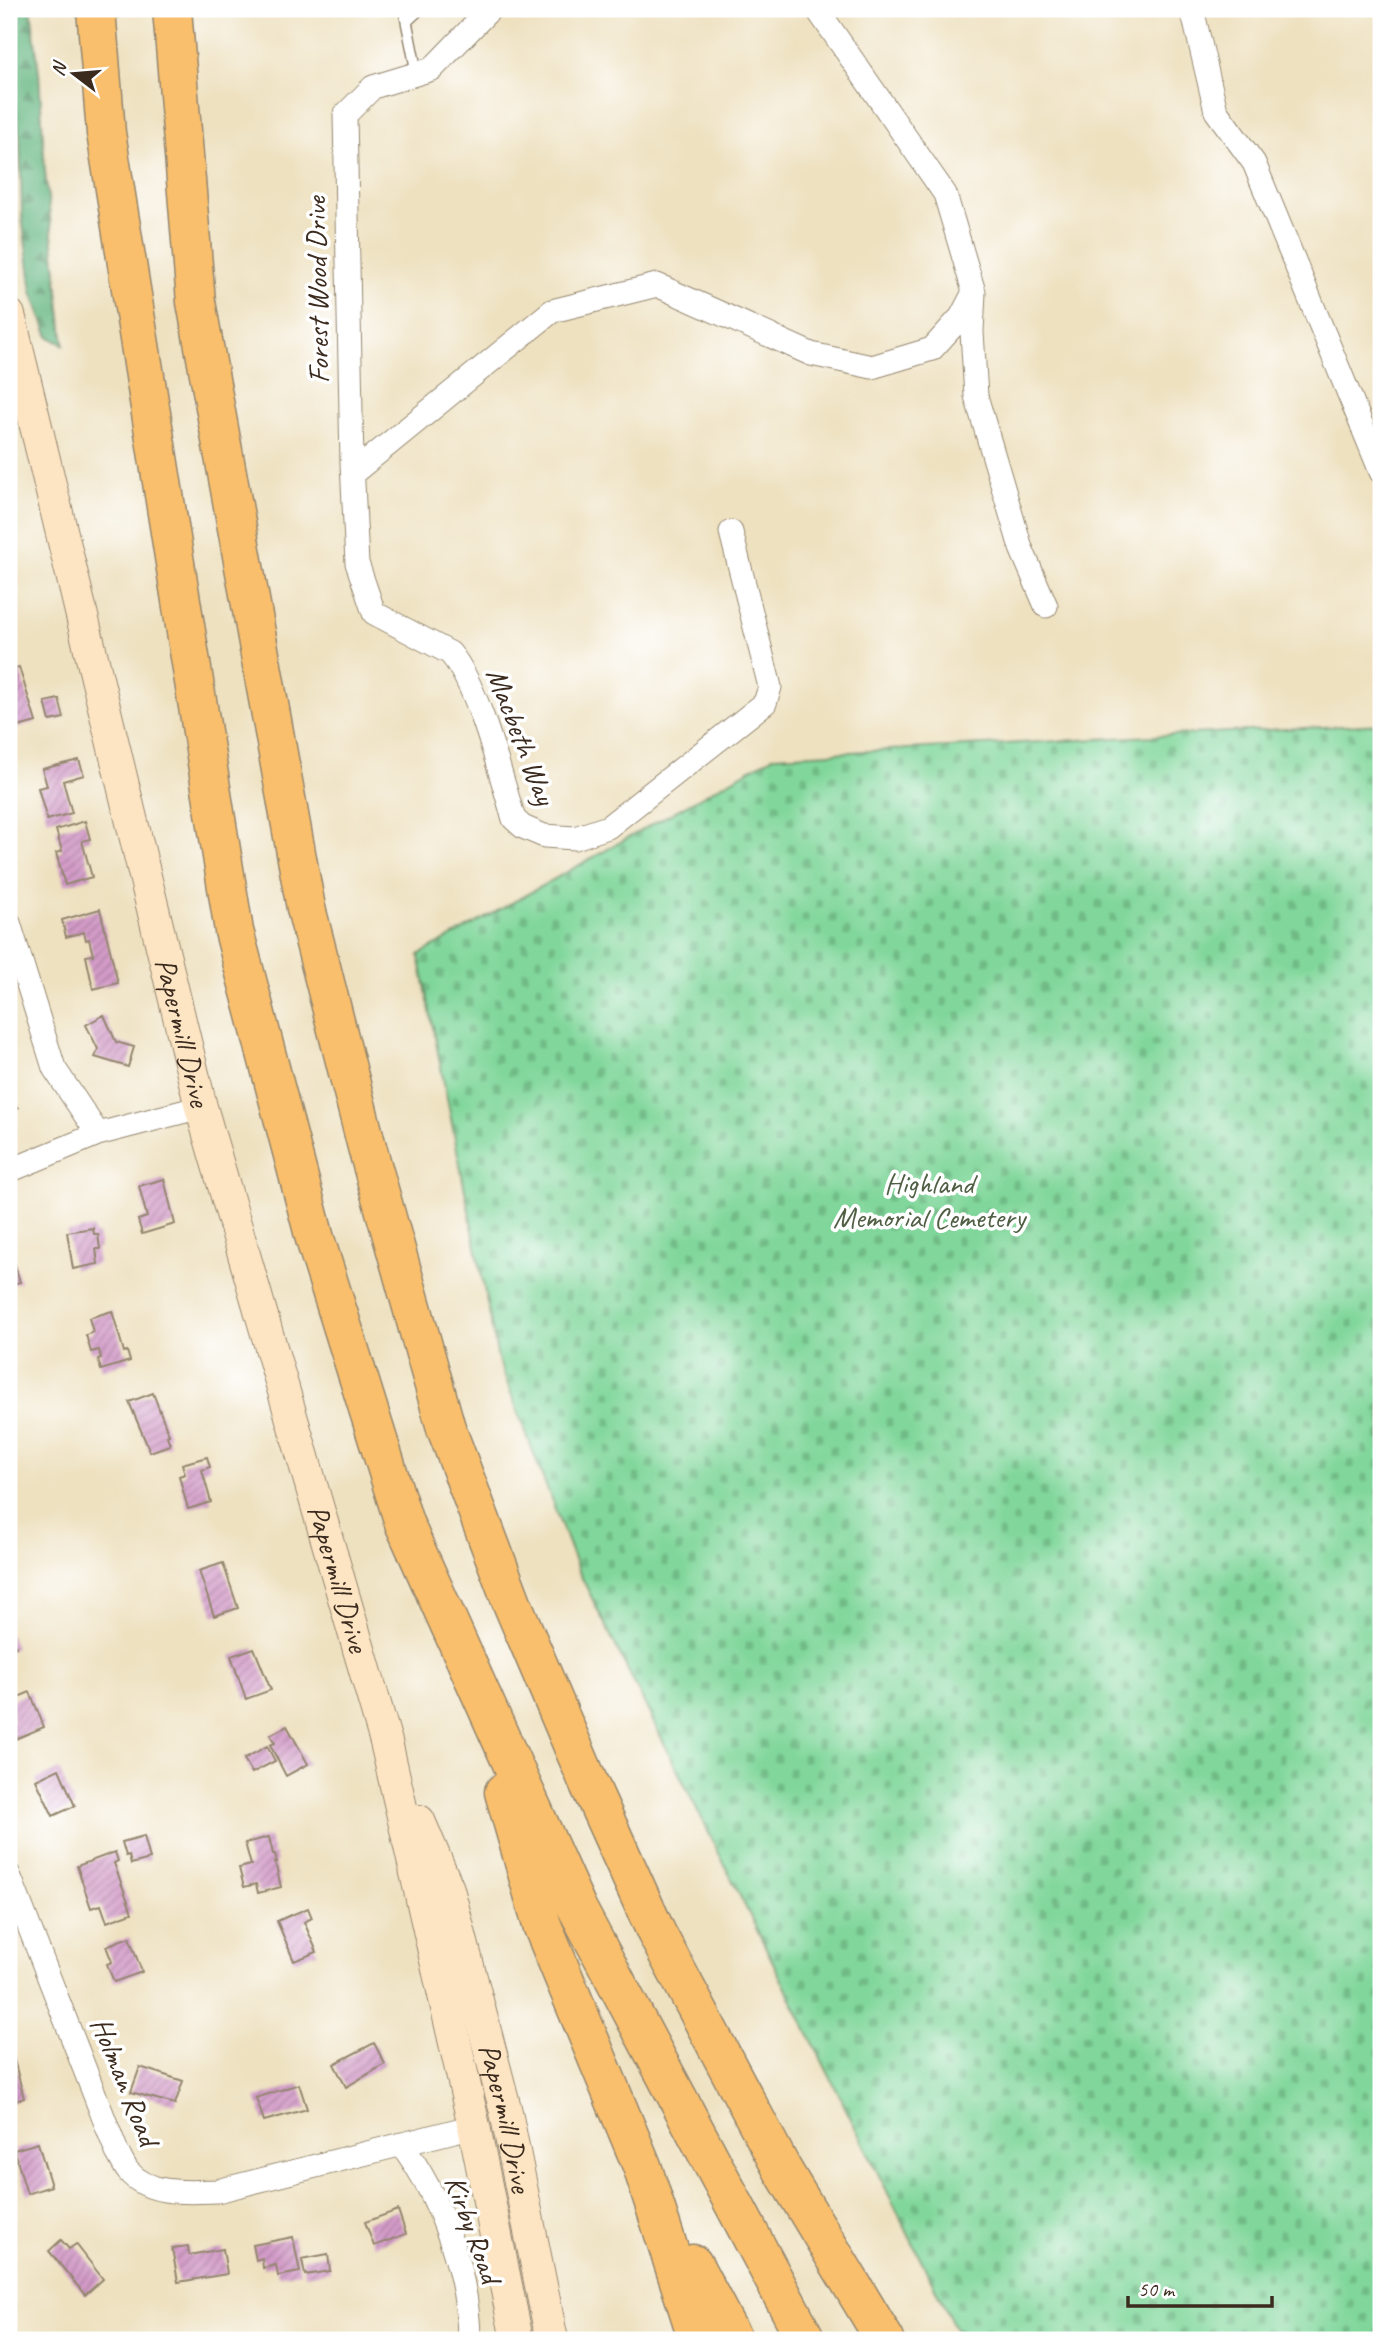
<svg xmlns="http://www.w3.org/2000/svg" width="1390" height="2349" font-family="Caveat,sans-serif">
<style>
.forest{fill:url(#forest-firs);stroke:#527150;stroke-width:2}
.cemetery{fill:url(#cemetery-stones);stroke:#5e805c;stroke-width:2}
.building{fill:url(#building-hatch)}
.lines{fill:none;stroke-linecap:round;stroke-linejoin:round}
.service-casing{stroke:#94866f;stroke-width:13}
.minor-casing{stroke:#94866f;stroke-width:25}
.secondary-casing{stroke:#94866f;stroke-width:34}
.motorway-casing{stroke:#94866f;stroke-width:41}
.service{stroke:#fff;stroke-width:10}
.minor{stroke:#fff;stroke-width:23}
.secondary{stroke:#fde5c4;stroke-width:32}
.motorway{stroke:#f9bf6c;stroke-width:38}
.labels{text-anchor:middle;stroke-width:7;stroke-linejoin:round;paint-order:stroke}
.street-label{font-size:30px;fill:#3b2a1e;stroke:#fff}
.park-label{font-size:30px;fill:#505e44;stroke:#fff}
</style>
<defs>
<pattern id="forest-firs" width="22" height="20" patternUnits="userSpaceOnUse" patternTransform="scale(1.75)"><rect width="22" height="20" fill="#68b883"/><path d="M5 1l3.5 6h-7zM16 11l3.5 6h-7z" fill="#57966b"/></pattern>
<pattern id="cemetery-stones" width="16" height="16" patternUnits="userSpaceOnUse" patternTransform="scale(1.75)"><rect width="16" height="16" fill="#81d79b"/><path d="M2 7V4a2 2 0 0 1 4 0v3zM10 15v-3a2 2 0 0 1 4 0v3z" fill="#70b985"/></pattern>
<pattern id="building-hatch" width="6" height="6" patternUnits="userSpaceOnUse" patternTransform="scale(1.75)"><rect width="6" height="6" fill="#d39bc8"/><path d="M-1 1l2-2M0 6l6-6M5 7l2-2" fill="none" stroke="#ac7fa2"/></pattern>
</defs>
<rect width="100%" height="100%" fill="#fff"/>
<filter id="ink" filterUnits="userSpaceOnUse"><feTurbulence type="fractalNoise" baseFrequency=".0143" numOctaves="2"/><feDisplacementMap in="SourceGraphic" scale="14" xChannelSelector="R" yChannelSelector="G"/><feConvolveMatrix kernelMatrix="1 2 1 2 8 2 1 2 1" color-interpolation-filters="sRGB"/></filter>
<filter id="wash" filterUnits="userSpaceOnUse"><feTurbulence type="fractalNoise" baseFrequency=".00686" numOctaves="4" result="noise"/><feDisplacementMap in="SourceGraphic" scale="28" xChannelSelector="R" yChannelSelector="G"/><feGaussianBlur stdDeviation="1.57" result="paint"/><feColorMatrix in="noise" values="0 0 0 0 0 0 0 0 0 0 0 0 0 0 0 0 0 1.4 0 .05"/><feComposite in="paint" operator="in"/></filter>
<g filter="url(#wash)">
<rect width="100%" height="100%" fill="#eee1c0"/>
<path class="forest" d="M9,9H31L39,72L45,171L64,345L49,337L32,292L22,216L20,137L9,66Z"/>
<path class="cemetery" d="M1381,724V2340H961L578,1570L498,1359L419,955L774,756Z"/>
<g id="blocks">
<path class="building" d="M19,667L36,722L11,729L9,722V670Z
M59,699L64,718L50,721L45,702Z
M79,760L84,775L63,781L72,813L47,820L38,788L47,786L42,769Z
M85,821L90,839L82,841L92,877L65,885L56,853L62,851L56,830Z
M100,909L118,983L93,989L86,956L93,955L89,939L86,940L84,932L66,937L62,920Z
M104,1015L116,1042L134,1047L128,1067L95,1057L98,1049L86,1025Z
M9,1100L18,1108L9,1120Z
M164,1179L175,1224L142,1234L138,1220L147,1217L139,1186Z
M93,1228L94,1234H98L100,1249H96L98,1264L73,1269L67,1232Z
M9,1245L20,1282L9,1285Z
M112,1311L124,1352L127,1351L130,1361L101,1370L98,1359L101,1358L99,1350L91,1352L86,1335L93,1332L89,1318Z
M153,1393L169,1435L167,1436L170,1445L150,1452L129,1402Z
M207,1457L210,1467L202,1470L211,1502L188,1509L179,1476L185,1474L182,1464Z
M223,1563L238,1608L214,1616L199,1571Z
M9,1633L16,1647L9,1651Z
M254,1648L271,1690L246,1699L231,1656Z
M30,1692L44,1727L13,1740L9,1729V1722L13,1720L9,1710V1701Z
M287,1726L308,1764L286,1776L270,1745L275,1743L270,1735Z
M267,1746L275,1761L252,1773L244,1759Z
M59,1769L75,1806L53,1816L36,1780Z
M144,1836L150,1859L131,1864L129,1855L126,1856L122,1842Z
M269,1837L273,1854H275L277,1862H275L281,1887L258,1893L256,1884L244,1887L239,1868L251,1865L245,1843Z
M115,1852L118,1861L114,1863L132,1913L107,1922L101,1905L91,1908L77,1866Z
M308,1908L312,1918L304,1922L317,1952L294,1961L277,1921Z
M129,1937L142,1972L114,1982L107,1964L112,1962L106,1946Z
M374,2043L385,2064L346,2087L334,2064Z
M12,2052L24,2098L9,2103V2053Z
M140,2067L183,2081L175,2104L131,2092Z
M299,2084L307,2109L264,2121L256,2098Z
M38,2143L51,2186L27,2194L14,2150Z
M398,2210L406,2234L374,2246L365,2222Z
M293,2237L300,2272L278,2276L276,2265L263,2268L262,2258L256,2260L253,2245Z
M61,2240L69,2249L76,2244L103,2279L85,2295L49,2251Z
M188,2246L189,2255L223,2249L227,2274L178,2282L172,2248Z
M328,2254L330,2271L305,2275L302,2259Z"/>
</g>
</g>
<g filter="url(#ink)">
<use href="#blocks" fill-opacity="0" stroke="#94866f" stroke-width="2"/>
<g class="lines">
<defs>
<path id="service" d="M404,9L417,74
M407,21L420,9"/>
<path id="minor" d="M490,9L432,69L373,87L345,115L352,463L357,563L374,613L450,653C479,687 500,774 514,819L523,827L544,836L575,838L608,827L765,703L770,687L731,532
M817,9L945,194L974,292L972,332L976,396L1021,548L1046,606
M1192,9L1216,111L1254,163L1381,472
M353,473L552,311L657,285L811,354L872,367L932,349L961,317L974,292
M9,923L54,1068L98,1134
M9,1171L98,1134L201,1107
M9,1875L117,2152C121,2158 124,2166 128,2171C149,2196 188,2192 217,2191L474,2126
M401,2144C440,2195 469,2276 469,2340"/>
<g id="secondary">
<path id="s1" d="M9,315L201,1107L386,1742L474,2126L517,2340"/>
<path id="s2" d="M419,1821L448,1889L506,2112L552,2340"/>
</g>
<path id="motorway" d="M96,9L106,133L234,931L315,1239L404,1523L577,1908L806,2340
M172,9L196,302L306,908L367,1147L446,1428L512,1603L589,1784L656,1932L782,2169L885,2340
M504,1792L542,1925L642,2166L698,2340
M693,2264L733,2340"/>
</defs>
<use href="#service" class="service-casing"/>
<use href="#minor" class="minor-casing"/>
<use href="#secondary" class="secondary-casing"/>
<use href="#motorway" class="motorway-casing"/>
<use href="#service" class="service"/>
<use href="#minor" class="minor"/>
<use href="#secondary" class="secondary"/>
<use href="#motorway" class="motorway"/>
</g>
</g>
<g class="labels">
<g class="street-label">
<text transform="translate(317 290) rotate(-91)" y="10">Forest Wood Drive</text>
<text transform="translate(521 736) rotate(69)" y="10">Macbeth Way</text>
<text dy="10" stroke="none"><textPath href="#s1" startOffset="738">Papermill Drive</textPath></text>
<text dy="10" stroke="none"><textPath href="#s1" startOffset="1306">Papermill Drive</textPath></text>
<text transform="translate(125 2081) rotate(68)" y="10">Holman Road</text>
<text dy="10" stroke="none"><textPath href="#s2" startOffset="310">Papermill Drive</textPath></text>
<text transform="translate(473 2229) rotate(70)" y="10">Kirby Road</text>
</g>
<g class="park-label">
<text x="929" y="1193">Highland<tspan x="929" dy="34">Memorial Cemetery</tspan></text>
</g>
</g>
<rect width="1390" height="2349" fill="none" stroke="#fff" stroke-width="35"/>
<g transform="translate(74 74) rotate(286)" stroke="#ffffff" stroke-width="5" paint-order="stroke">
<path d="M0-5L12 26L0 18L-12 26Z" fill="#3b2a1e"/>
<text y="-10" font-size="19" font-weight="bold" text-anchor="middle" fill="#3b2a1e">N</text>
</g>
<path d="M1128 2296v10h144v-10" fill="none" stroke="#3b2a1e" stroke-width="3.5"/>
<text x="1138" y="2296" font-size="21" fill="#3b2a1e" stroke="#ffffff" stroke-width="5" paint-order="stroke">50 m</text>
</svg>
